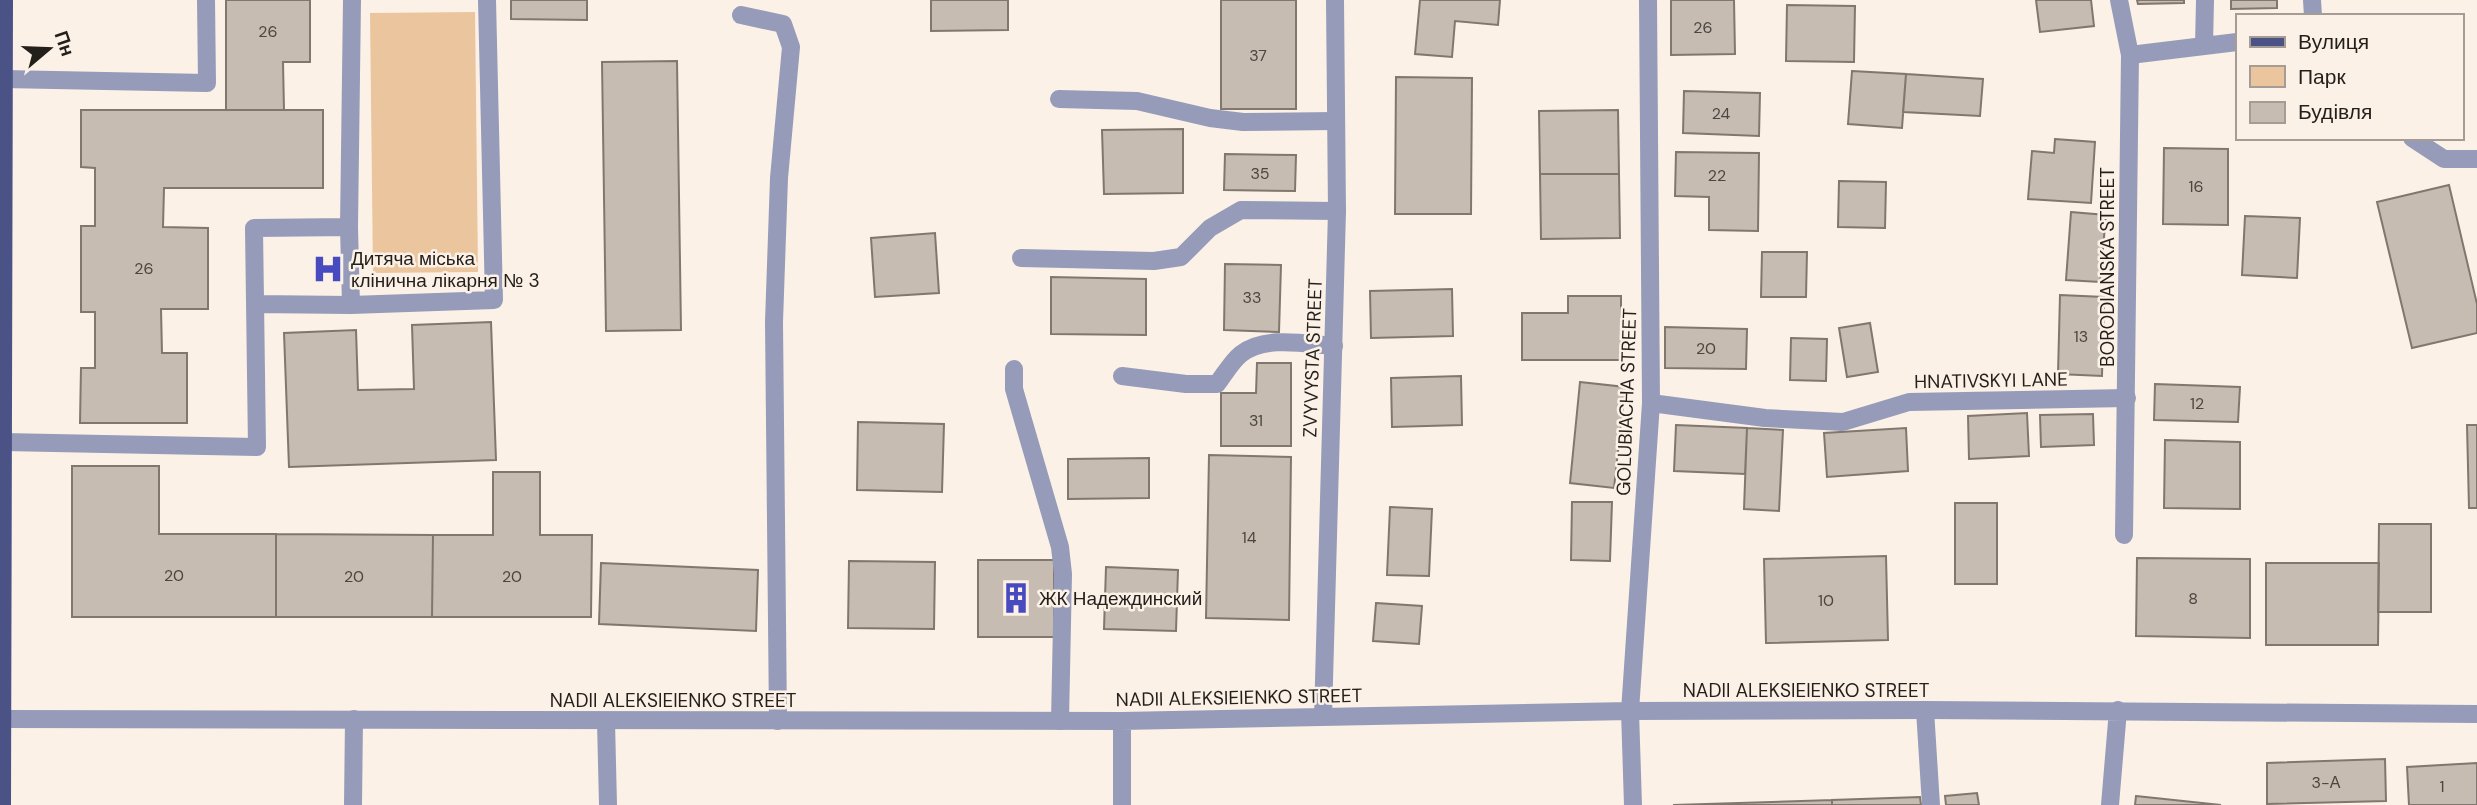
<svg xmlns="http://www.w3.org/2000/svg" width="2477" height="805" font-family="'DM Sans',sans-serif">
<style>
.green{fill:#ebc59d}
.building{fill:#c6bcb1;stroke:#81776e;stroke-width:2}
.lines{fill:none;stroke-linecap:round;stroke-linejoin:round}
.service{stroke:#959bb9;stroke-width:18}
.minor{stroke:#959bb9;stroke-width:18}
.primary{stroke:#4b5286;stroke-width:18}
.labels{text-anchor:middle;stroke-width:5;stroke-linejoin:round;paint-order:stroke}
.number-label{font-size:16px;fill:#4c4640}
.poi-label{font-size:19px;fill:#231f1b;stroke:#fcf1e6;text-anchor:start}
.street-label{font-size:19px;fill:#231f1b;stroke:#fcf1e6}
</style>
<rect width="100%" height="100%" fill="#fcf1e6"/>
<path class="green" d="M475,12L478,272L373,273L370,13Z"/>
<path class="building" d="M226,0H310V62H283L284,110H226Z
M511,0H587V20L511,19Z
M931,0H1008V30L931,31Z
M1221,0H1296V109H1221Z
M1420,0H1500L1498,25L1455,21L1452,57L1415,54Z
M1671,0H1734L1735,54L1671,55Z
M2036,0H2091L2094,26L2040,32Z
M2137,0H2184V3L2138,4Z
M2231,0H2277V8L2231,9Z
M1787,5L1855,6L1854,62L1786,61Z
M677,61L681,330L606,331L602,62Z
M1852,71L1906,74L1902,128L1848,124Z
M1906,74L1983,79L1980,116L1903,112Z
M1396,77L1472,78L1471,214H1395Z
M1684,91L1760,93L1759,136L1683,133Z
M81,110H323V188H164L163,227L208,228V309H161L162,353H187V423H80L81,368H95V312H81V226H95V168L81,167Z
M1618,110L1619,174H1540L1539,111Z
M1183,129V193L1104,194L1102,130Z
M2055,139L2095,142L2091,203L2028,199L2032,151L2054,153Z
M2164,148L2228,149V225L2163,224Z
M1676,152L1759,153L1758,231L1709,230V197L1675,196Z
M1225,154L1296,155L1295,191L1224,190Z
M1540,174H1619L1620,238L1541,239Z
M1839,181L1886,182L1885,228L1838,227Z
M2449,185L2477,304V333L2412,348L2377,202Z
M2071,212L2106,215L2100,282L2066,280Z
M2245,216L2300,218L2297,278L2242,275Z
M935,233L939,293L875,297L871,238Z
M1762,252H1807L1806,297H1761Z
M1225,264L1281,265L1279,332L1224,330Z
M1051,277L1146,279V335L1051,334Z
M1452,289L1453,336L1371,338L1370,291Z
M2060,295L2104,297L2102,376L2058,374Z
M1568,296H1621V360H1522V313H1568Z
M491,322L496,460L289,467L284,333L356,330L358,390L414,389L412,325Z
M1870,323L1878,372L1847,377L1839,328Z
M1665,327L1747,329L1746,369L1665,368Z
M1791,338L1827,339L1826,381L1790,380Z
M1257,363H1291V446H1221V393H1256Z
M1461,376L1462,425L1392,427L1391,378Z
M1580,382L1625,387L1614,488L1570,483Z
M2155,384L2240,387L2238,422L2154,420Z
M2027,413L2029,456L1969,459L1968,416Z
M2093,414L2094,445L2041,447L2040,415Z
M858,422L944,424L942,492L857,490Z
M1676,425L1747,428L1745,474L1674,471Z
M2467,425H2477V508H2469Z
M1747,428L1783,430L1779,511L1744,509Z
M1906,428L1908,471L1827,477L1824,433Z
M2165,440L2240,442V509L2164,508Z
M1209,455L1291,457L1289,620L1206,618Z
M1149,458V498L1068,499V459Z
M72,466H159V534H276V617H72Z
M493,472H540V535H592L591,617H432L433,535H493Z
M1572,502H1612L1610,561L1571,560Z
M1955,503H1997V584H1955Z
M1390,507L1432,509L1429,576L1387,575Z
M2379,524H2431V612H2378Z
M276,534L433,535L432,617H276Z
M1886,556L1888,640L1766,643L1764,559Z
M2137,558L2250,559V638L2136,636Z
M978,560H1054V637H978Z
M849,561L935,562L934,629L848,628Z
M601,563L758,570L756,631L599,624Z
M2266,563H2379L2378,645H2266Z
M1106,567L1178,570L1176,631L1104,629Z
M1376,603L1422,606L1419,644L1373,641Z
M2385,759L2386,801L2267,804V763Z
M2477,763V805H2409L2407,767Z
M1977,793L1979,805H1946L1945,796Z
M2136,796L2221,805H2135Z
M1920,797L1921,805H1832V800Z
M1832,800V805H1673Z"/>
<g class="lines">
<path class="service" d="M2312,0L2313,16
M741,15L783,24L791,47L779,178L774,322L778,721
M2204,46L2205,0
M2130,55L2237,42
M3,79L207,83L206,0
M1059,99L1137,101L1210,118L1243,122L1336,121
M2412,138L2444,159H2477
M1021,258L1154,261L1181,257L1210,228L1241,210L1337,211
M255,304L351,305L349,227
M351,305L494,300L487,0
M1014,369V389L1060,547L1063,574L1060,721
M1122,376L1186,384H1217C1224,375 1232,361 1241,354C1265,335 1306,344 1334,346
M1651,403L1765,418L1843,422L1909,402L2127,398
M3,442L257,447L254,228L349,227L352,0
M1925,710L1931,805
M606,721L608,805
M353,805L354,719"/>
<path class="minor" d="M2119,0L2130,55L2124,535
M1323,717L1337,211L1335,0
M2,719L1122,721L1630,711L1925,710L2477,714
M1122,721V805
M1633,805L1630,711L1651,403L1648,0
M2110,805L2118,710"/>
<path class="primary" d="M2,805L4,0"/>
</g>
<defs>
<symbol id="hospital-bare" viewBox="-9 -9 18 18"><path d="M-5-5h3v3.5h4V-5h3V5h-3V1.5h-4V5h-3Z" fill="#484bc0" stroke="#fcf1e6" stroke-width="2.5" paint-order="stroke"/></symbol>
<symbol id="building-bare" viewBox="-9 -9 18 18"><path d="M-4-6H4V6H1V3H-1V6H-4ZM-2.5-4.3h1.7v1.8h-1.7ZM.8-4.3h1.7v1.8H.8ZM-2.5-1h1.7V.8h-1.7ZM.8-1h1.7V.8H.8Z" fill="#484bc0" stroke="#fcf1e6" stroke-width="2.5" paint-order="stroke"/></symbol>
</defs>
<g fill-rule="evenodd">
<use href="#hospital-bare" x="306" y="247" width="44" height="44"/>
<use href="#building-bare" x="994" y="576" width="44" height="44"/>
</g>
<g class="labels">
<g class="number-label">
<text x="1703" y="33">26</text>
<text x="268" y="37">26</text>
<text x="1258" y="61">37</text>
<text x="1721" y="119">24</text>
<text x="1260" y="179">35</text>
<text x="1717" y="181">22</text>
<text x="2196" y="192">16</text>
<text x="144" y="274">26</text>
<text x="1252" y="303">33</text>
<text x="2081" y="342">13</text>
<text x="1706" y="354">20</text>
<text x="2197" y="409">12</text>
<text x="1256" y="426">31</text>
<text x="1249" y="543">14</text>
<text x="174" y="581">20</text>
<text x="354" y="582">20</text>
<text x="512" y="582">20</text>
<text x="2193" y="604">8</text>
<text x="1826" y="606">10</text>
<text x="2326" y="788">3-А</text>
<text x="2442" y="792">1</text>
</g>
<g class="poi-label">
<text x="351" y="265">Дитяча міська<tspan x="351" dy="22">клінична лікарня № 3</tspan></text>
<text x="1039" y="605">ЖК Надеждинский</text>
</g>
<g class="street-label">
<text transform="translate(2107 267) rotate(-90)" y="7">BORODIANSKA STREET</text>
<text transform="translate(1312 358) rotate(-88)" y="7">ZVYVYSTA STREET</text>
<text transform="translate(1991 380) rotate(-1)" y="7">HNATIVSKYI LANE</text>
<text transform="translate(1626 402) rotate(-88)" y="7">GOLUBIACHA STREET</text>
<text x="1806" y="697">NADII ALEKSIEIENKO STREET</text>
<text transform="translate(1239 697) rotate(-1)" y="7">NADII ALEKSIEIENKO STREET</text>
<text x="673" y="707">NADII ALEKSIEIENKO STREET</text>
</g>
</g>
<rect x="2236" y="14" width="228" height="126" fill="#fcf1e6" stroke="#a59d95" stroke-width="2"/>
<rect x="2250" y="37" width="35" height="10" fill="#4b5286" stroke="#a59d95" stroke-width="2"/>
<text x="2298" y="49" font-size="21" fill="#231f1b">Вулиця</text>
<rect x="2250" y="66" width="35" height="21" fill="#ebc59d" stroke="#a59d95" stroke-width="2"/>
<text x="2298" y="84" font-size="21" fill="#231f1b">Парк</text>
<rect x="2250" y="102" width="35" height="21" fill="#c6bcb1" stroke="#a59d95" stroke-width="2"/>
<text x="2298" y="119" font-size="21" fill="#231f1b">Будівля</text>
<g transform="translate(49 49) rotate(71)" stroke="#fcf1e6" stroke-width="5" paint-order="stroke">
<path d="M0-5L12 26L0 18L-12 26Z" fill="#231f1b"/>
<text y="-10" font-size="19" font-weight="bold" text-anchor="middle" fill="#231f1b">Пн</text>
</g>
</svg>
